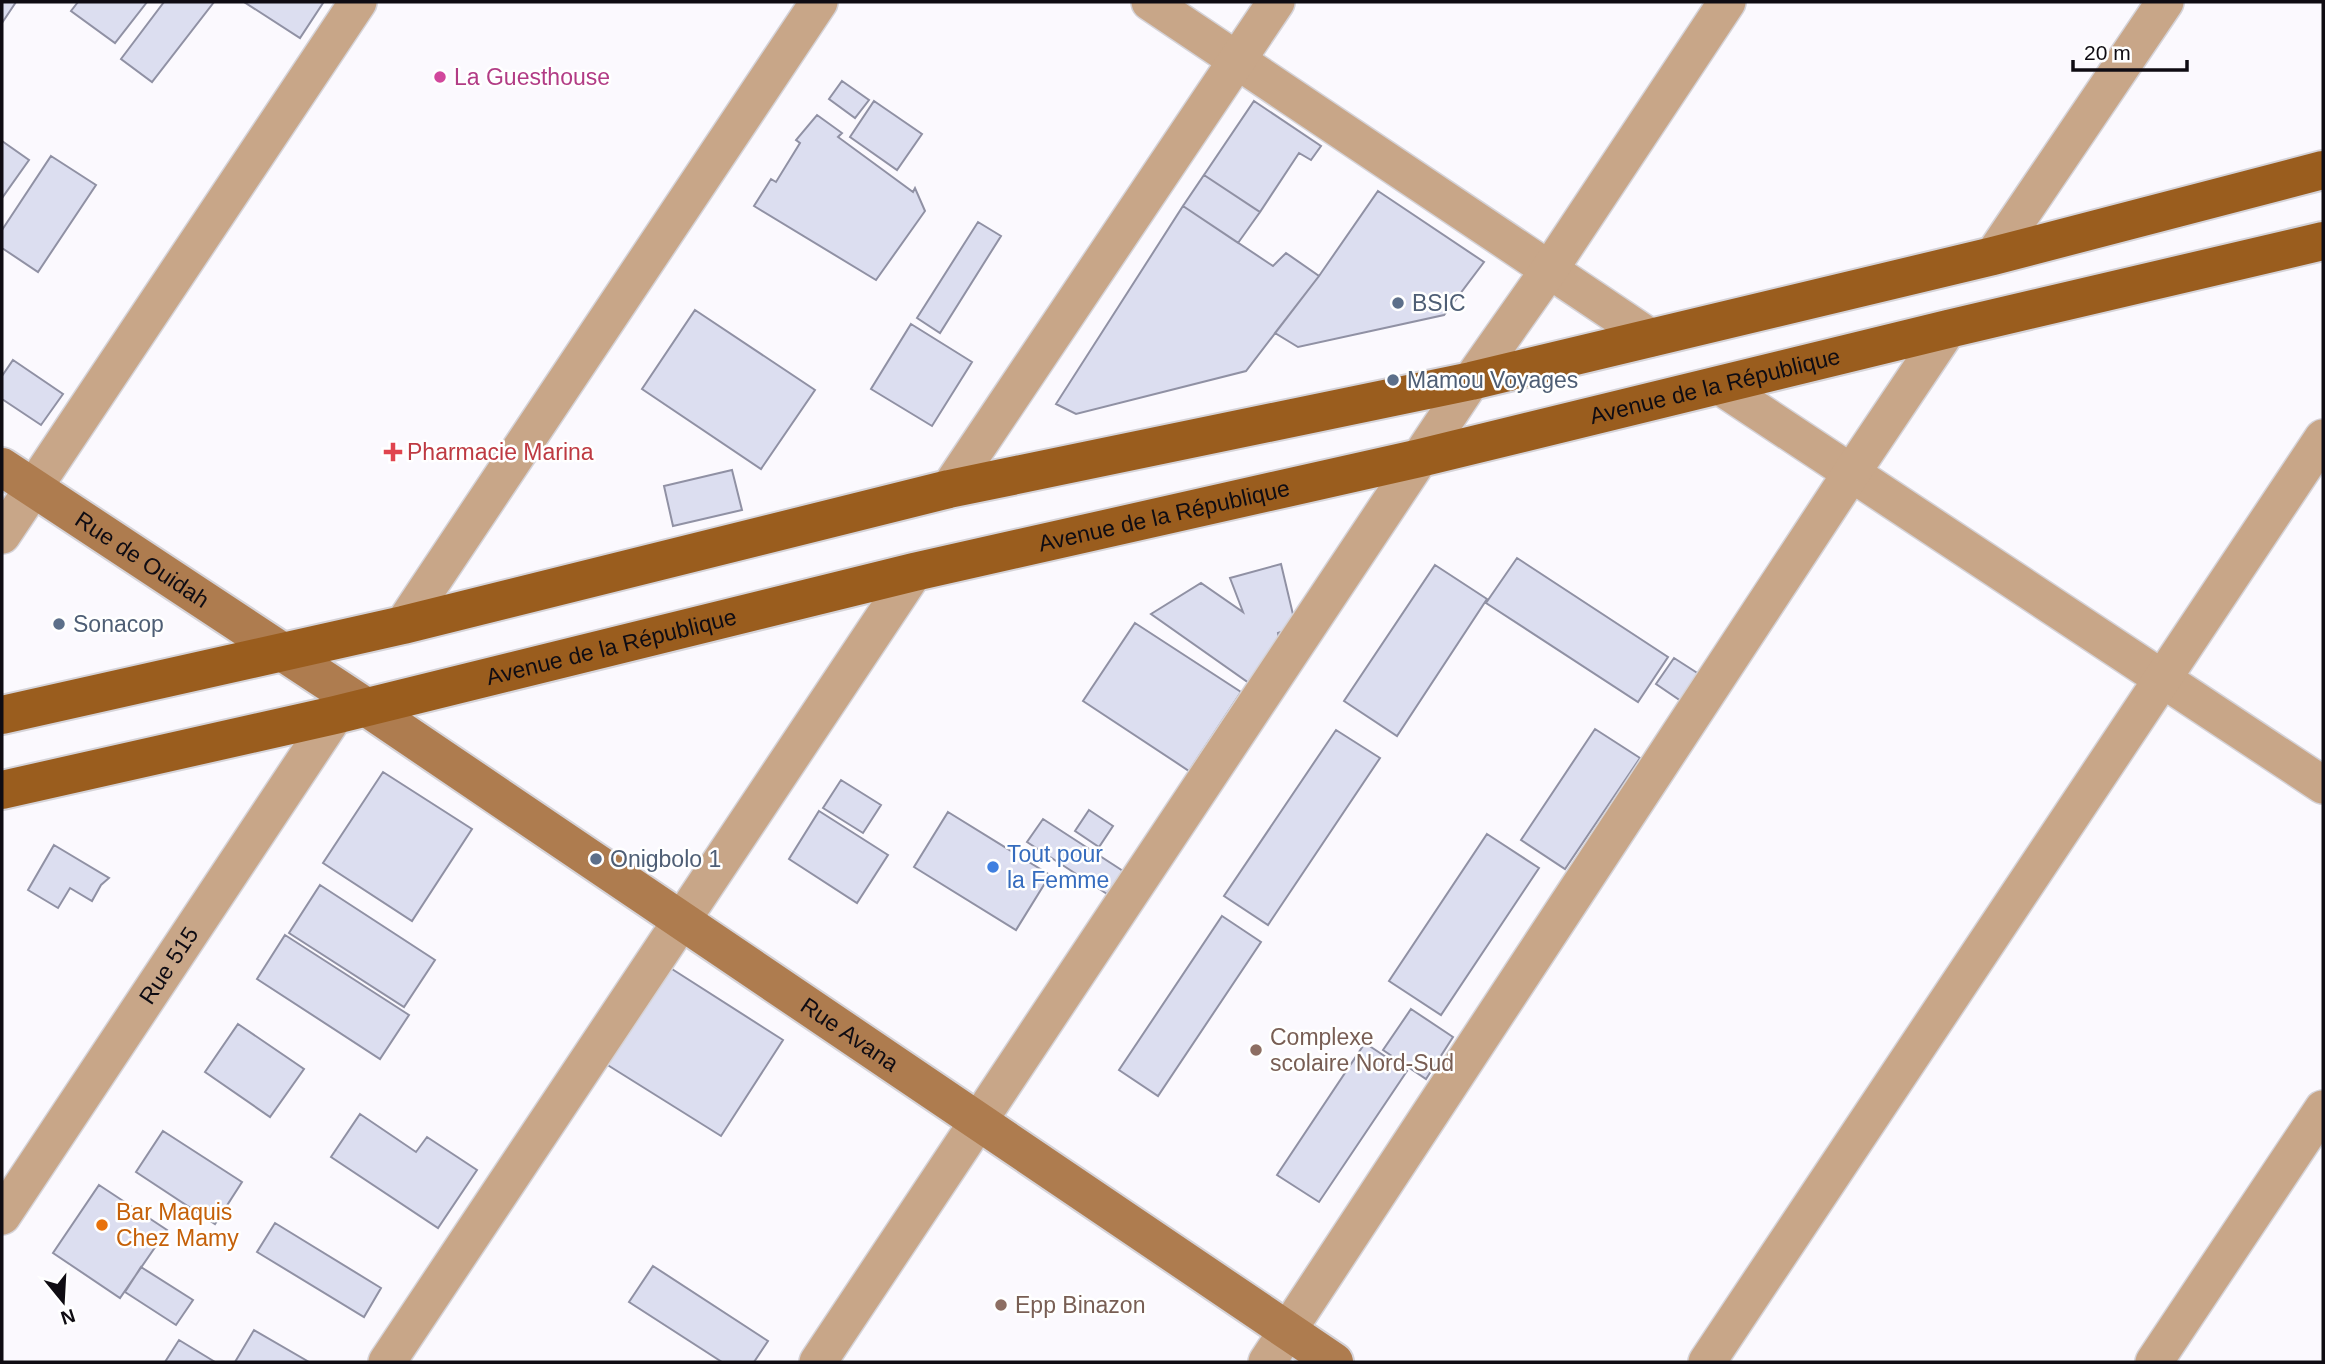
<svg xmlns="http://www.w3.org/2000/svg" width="2325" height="1364" font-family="Helvetica,sans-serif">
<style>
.building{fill:#dcdef0;stroke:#9091a4;stroke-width:2}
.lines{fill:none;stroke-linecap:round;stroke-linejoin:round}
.minor-casing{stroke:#d5d3d8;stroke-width:40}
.secondary-casing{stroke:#d5d3d8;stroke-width:42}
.primary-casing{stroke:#d5d3d8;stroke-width:42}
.minor{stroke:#c8a688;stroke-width:37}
.secondary{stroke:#ae7c4f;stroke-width:38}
.primary{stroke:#9a5d1e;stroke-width:38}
.hotel-dot{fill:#d1479c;stroke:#fff;stroke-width:2.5}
.service-dot{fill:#5c6f8a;stroke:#fff;stroke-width:2.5}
.health-dot{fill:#e0444e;stroke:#fff;stroke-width:2.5}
.shop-dot{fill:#3f7fe0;stroke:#fff;stroke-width:2.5}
.education-dot{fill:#8d6e63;stroke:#fff;stroke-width:2.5}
.food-dot{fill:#e8710a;stroke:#fff;stroke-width:2.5}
.labels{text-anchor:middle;stroke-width:5;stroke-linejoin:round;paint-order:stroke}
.hotel-label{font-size:23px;fill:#b23c85;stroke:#fff;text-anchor:start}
.service-label{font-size:23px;fill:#4e5e75;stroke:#fff;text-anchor:start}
.street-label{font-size:23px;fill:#0f0c13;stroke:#fff}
.health-label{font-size:23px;fill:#be3a42;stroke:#fff;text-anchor:start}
.shop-label{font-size:23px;fill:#366cbe;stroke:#fff;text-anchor:start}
.education-label{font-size:23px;fill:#785e54;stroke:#fff;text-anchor:start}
.food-label{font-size:23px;fill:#c56008;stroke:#fff;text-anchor:start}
</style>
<rect width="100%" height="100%" fill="#fbf9fe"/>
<path class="building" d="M2,2H16L2,23Z
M78,2H147L115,43L71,11Z
M164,2H214L152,82L121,59Z
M244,2H320L323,3L300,38Z
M842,81L869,100L855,118L829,99Z
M874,101L922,134L897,170L850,137Z
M1254,101L1321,146L1311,160L1299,153L1260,212L1204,175Z
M817,115L842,133L838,137L913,192L915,188L925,211L876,280L754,206L771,179L776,182L800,143L796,140Z
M2,141L29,160L2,198Z
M51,156L96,185L38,272L2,248V230Z
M1204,175L1260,212L1238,243L1183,206Z
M1378,191L1484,262L1444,315L1298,347L1275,333L1319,276Z
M1183,206L1273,266L1286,253L1319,276L1246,371L1076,414L1056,404Z
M978,222L1001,236L940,333L917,318Z
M695,310L815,390L761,469L642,389Z
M911,324L972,362L932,426L871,389Z
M13,360L63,394L41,425L2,399V376Z
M732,470L742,510L673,526L664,486Z
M1517,558L1668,657L1638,702L1486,603Z
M1281,564L1296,627L1278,633L1279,639L1249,683L1151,614L1201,583L1243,612L1230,578Z
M1435,565L1487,599L1397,736L1344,701Z
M1135,623L1241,692L1189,771L1083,701Z
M1674,658L1702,676L1684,703L1656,684Z
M1595,729L1640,758L1565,869L1521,840Z
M1336,730L1380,758L1268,925L1224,896Z
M383,772L472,829L412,921L323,863Z
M841,780L881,805L863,833L823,808Z
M1089,810L1113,826L1099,847L1075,831Z
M819,811L888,855L857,903L789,859Z
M948,812L1050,875L1016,930L914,867Z
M1043,819L1123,871L1107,894L1027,842Z
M1487,834L1539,868L1441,1015L1389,981Z
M54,845L109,878L101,885L92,901L70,888L58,908L28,890Z
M320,885L435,960L404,1007L289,933Z
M1222,916L1261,942L1158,1096L1119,1070Z
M285,935L409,1015L380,1059L257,979Z
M661,962L783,1040L721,1136L598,1059Z
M1411,1009L1453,1037L1426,1079L1383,1050Z
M238,1024L304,1069L270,1117L205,1072Z
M1365,1043L1407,1071L1319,1202L1277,1175Z
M360,1114L416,1152L427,1137L477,1170L438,1228L331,1157Z
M163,1131L242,1182L215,1224L136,1172Z
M99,1185L167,1230L120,1298L53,1253Z
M275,1223L381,1288L364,1317L257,1252Z
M653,1266L768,1341L754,1362H722L629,1302Z
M141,1267L193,1300L176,1325L125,1292Z
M254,1330L309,1362H235Z
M179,1340L215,1362H165Z"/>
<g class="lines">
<defs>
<g id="minor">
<path d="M1150,2L1651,338"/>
<path d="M1993,256L2165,2"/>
<path d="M1720,386L2323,785"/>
<path d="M949,489L1276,2"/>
<path d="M2,535L358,2"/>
<path d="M403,625L819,2"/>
<path id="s1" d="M2,1216L335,715"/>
<path d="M387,1362L914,572"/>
<path d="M818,1362L1471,381L1549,270L1727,2"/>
<path d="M1267,1362L1852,472L1948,329"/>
<path d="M1707,1362L2323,438"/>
<path d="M2154,1362L2323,1109"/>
</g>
<g id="secondary">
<path id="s2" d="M2,467L366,707L1334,1362"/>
</g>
<g id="primary">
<path d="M2,715L403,625L949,489L1471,381L1993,256L2323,170"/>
<path id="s3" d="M2,790L335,715L914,572L1420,458L1948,329L2323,241"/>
</g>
</defs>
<use href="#minor" class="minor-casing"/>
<use href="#secondary" class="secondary-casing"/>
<use href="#primary" class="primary-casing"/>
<use href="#minor" class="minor"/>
<use href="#secondary" class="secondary"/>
<use href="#primary" class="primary"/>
</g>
<circle class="hotel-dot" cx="440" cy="77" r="7"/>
<g class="service-dot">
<circle cx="1398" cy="303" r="7"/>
<circle cx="1393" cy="380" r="7"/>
<circle cx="59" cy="624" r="7"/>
<circle cx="596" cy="859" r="7"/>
</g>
<path class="health-dot" d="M389.5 441.5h7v7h7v7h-7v7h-7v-7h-7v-7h7z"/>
<circle class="shop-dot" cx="993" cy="867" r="7"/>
<g class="education-dot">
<circle cx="1256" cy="1050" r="7"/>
<circle cx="1001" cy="1305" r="7"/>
</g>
<circle class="food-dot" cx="102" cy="1225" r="7"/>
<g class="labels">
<g class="hotel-label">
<text x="454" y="85">La Guesthouse</text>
</g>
<g class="service-label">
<text x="1412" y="311">BSIC</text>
<text x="1407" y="388">Mamou Voyages</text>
<text x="73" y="632">Sonacop</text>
<text x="610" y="867">Onigbolo 1</text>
</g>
<g class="street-label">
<text dy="8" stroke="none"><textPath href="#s3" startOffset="1760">Avenue de la République</textPath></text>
<text dy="8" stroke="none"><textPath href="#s3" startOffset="1194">Avenue de la République</textPath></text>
<text dy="8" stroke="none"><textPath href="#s2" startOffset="168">Rue de Ouidah</textPath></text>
<text dy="8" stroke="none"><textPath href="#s3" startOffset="626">Avenue de la République</textPath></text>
<text dy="8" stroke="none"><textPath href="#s1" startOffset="301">Rue 515</textPath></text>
<text dy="8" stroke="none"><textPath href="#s2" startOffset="1020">Rue Avana</textPath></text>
</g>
<g class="health-label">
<text x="407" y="460">Pharmacie Marina</text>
</g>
<g class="shop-label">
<text x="1007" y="862">Tout pour<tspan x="1007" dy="26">la Femme</tspan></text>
</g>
<g class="education-label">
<text x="1270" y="1045">Complexe<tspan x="1270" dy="26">scolaire Nord-Sud</tspan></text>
<text x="1015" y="1313">Epp Binazon</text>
</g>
<g class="food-label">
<text x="116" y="1220">Bar Maquis<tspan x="116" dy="26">Chez Mamy</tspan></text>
</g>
</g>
<rect width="2325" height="1364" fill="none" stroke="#0f0c13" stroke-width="7"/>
<g transform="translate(63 1301) rotate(162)" stroke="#ffffff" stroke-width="5" paint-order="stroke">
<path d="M0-5L12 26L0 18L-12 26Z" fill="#0f0c13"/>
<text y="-10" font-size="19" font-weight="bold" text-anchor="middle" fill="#0f0c13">N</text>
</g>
<path d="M2073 60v10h114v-10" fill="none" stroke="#0f0c13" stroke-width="3.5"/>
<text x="2084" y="60" font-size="21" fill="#0f0c13" stroke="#ffffff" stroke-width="5" paint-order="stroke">20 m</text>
</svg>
